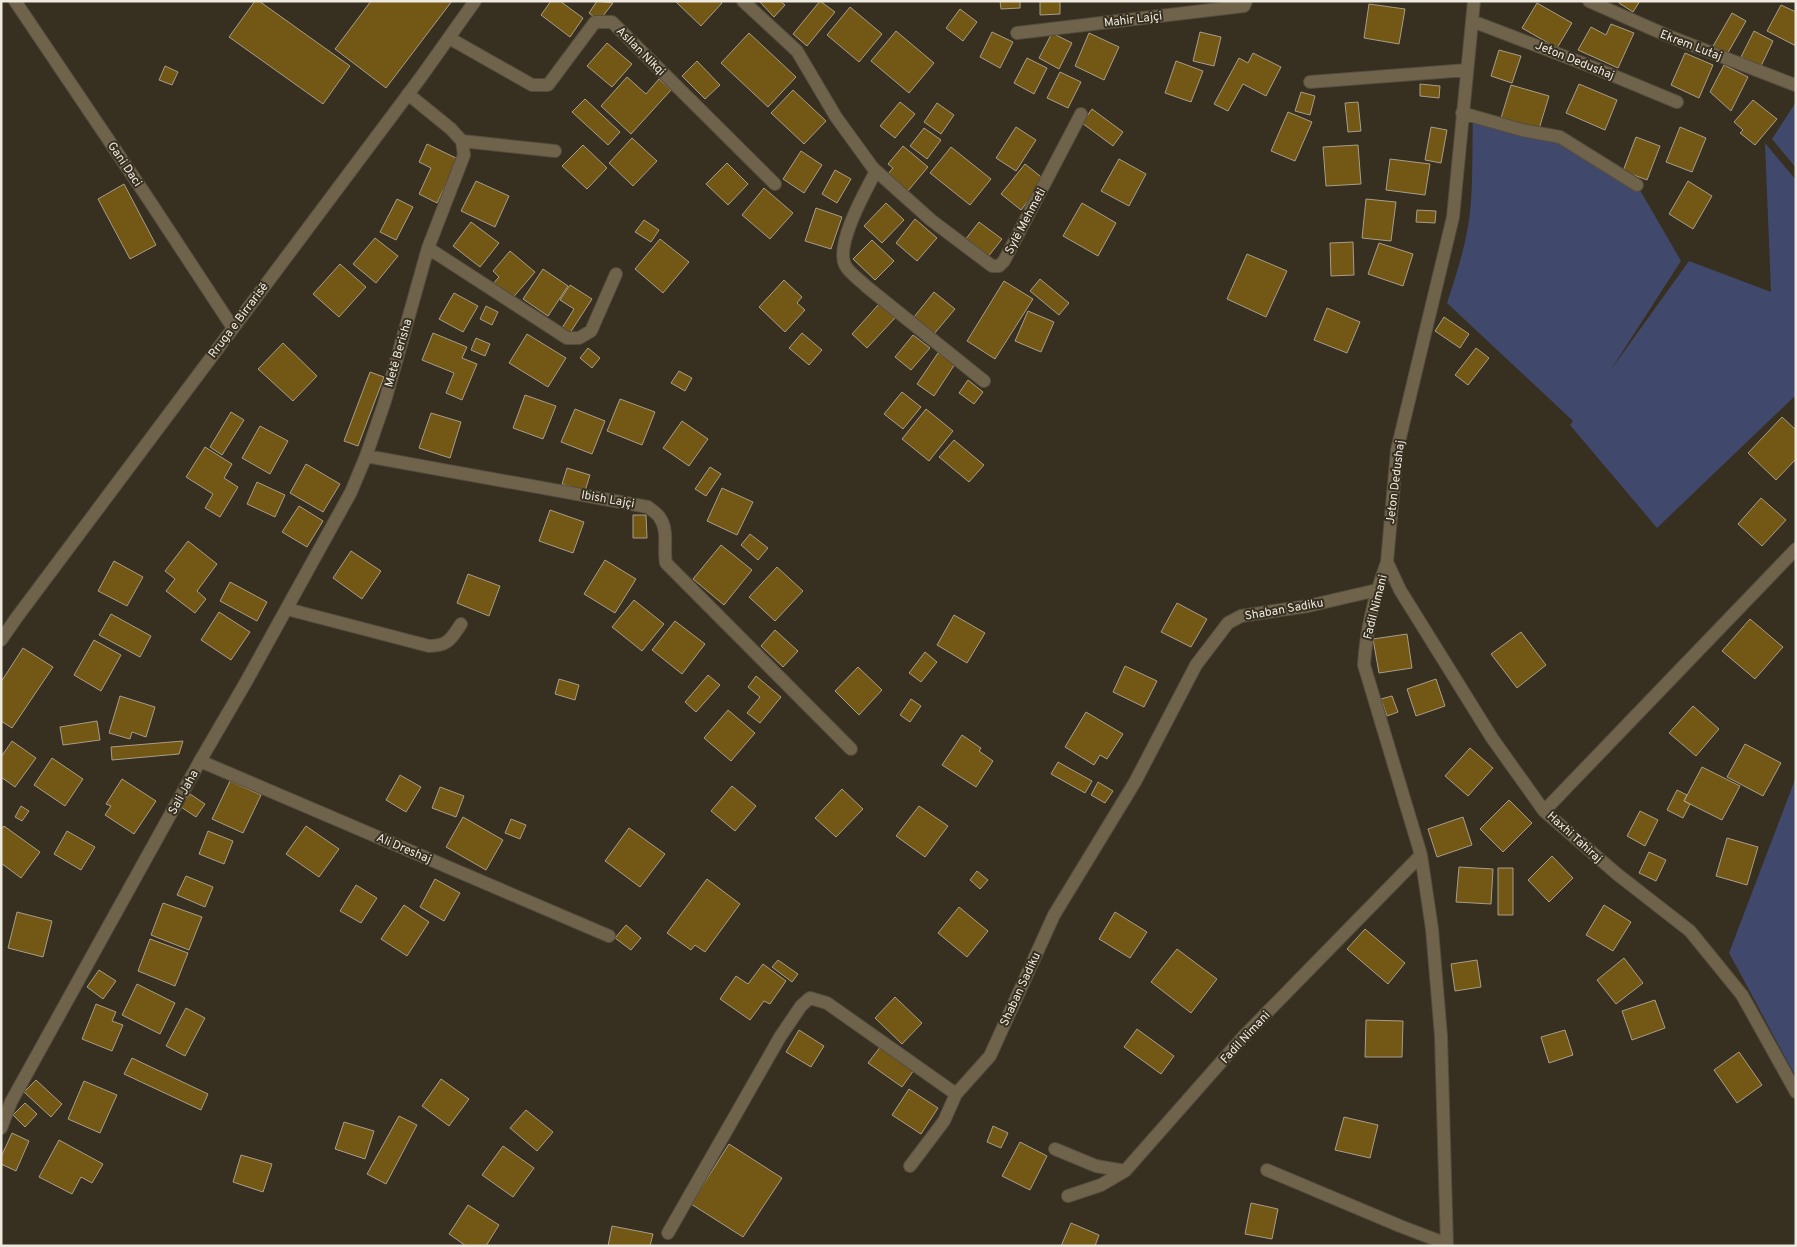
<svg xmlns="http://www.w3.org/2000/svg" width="1797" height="1247" font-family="Overpass,sans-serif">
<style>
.green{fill:#40486b}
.building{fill:#735714;stroke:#a79d8a}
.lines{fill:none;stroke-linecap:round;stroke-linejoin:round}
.minor-casing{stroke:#544d3e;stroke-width:14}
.tertiary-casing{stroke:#544d3e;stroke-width:14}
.minor{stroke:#70634b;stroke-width:12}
.tertiary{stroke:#70634b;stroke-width:12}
.labels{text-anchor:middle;stroke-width:4;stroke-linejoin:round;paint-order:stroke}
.street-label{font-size:12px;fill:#efeae0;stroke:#372f1f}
</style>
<rect width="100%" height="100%" fill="#372f1f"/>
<path class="green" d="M1796,102V168L1772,139Z
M1473,115L1560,137L1637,185L1681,261L1610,371L1689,261L1771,292L1765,143L1796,180V395L1657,528L1570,425L1573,421L1447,303C1458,270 1469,235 1471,201C1473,173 1472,144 1473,115Z
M1796,777V1077C1773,1036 1752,994 1729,953Z"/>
<path class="building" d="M255,1H259L350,66L323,104L229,37Z
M371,1H452L386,88L335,49Z
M551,1H560L583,18L570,37L541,15Z
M597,1L613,3L599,21L589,13Z
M675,1H720L722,3L701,26Z
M759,1H780L785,5L774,17Z
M820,1L835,12L807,46L793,34Z
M1000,1H1020V8L1001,9Z
M1040,1H1060V14L1040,15Z
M1620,1H1640L1633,12L1619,3Z
M1537,3L1572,23L1557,48L1522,28Z
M1369,4L1405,9L1399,44L1364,38Z
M1781,5L1796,12V46L1767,31Z
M850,7L882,34L859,62L827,35Z
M960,9L977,22L963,41L946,28Z
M1732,13L1746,21L1726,56L1712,48Z
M1611,24L1634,33L1618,68L1578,50L1591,27L1606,35Z
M896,31L934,63L909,93L871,61Z
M1754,31L1773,41L1761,66L1741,57Z
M992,32L1013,42L1000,68L980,57Z
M1200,32L1221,37L1214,66L1193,61Z
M749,33L796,77L768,107L721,63Z
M1052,33L1072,43L1059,69L1039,58Z
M1089,33L1119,47L1104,80L1075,66Z
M607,43L632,64L612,87L587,66Z
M1499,50L1521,56L1512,83L1491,76Z
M1253,53L1281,67L1266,96L1243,84L1228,111L1214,104L1239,58L1248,63Z
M1685,53L1713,65L1699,98L1671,85Z
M1027,58L1047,68L1034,94L1014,83Z
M697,61L720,85L705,99L682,76Z
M1176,61L1203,71L1191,102L1165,93Z
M1724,65L1748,77L1731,111L1710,92Z
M165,66L178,72L172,85L159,80Z
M1060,72L1081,82L1068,108L1047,98Z
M627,77L646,94L659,79L671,90L631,134L601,106Z
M1420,84L1440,86L1439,98L1420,96Z
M1579,84L1617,100L1605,130L1566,113Z
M1511,85L1549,96L1539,129L1501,118Z
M793,90L826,121L804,144L771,113Z
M1301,92L1315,96L1310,115L1295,111Z
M585,99L620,132L608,145L572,112Z
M1753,100L1777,119L1755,145L1740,133L1743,130L1734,122Z
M900,102L915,114L895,138L880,126Z
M1358,102L1361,131L1348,132L1345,103Z
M937,103L954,115L941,134L924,122Z
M1092,109L1123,132L1113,146L1082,123Z
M1288,112L1312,122L1295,161L1271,151Z
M1016,127L1036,140L1016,171L996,158Z
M1431,127L1447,130L1441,163L1425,160Z
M1680,127L1706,138L1692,172L1666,162Z
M924,128L941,140L927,159L910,146Z
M1636,137L1660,146L1647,180L1623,171Z
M632,138L657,161L633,186L609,163Z
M427,144L458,159L437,203L419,194L431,168L419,162Z
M583,145L607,168L587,189L562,166Z
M1358,145L1361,184L1326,186L1323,147Z
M903,146L928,167L907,192L887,175L893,168L888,164Z
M951,147L991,179L970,205L930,173Z
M801,151L822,165L804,193L783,179Z
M1119,159L1146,174L1129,206L1101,191Z
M1390,159L1430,164L1425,195L1386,190Z
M727,163L748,184L728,205L706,184Z
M1025,164L1045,180L1021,210L1001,194Z
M835,170L851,179L837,203L822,194Z
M476,181L509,196L495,227L461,211Z
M1688,181L1712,196L1693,229L1669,214Z
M124,184L156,245L130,259L98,199Z
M764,188L793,213L770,239L742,215Z
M397,199L413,207L396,240L380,232Z
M1366,199L1396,202L1391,241L1362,238Z
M886,203L904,220L882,243L864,226Z
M1082,203L1116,223L1098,256L1063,236Z
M816,208L842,217L831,249L805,241Z
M1417,210L1436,211L1435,223L1416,222Z
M915,219L937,238L917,261L896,243Z
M644,220L659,230L651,242L635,232Z
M471,222L499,243L480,267L453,246Z
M979,222L1002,239L987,258L965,240Z
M375,238L398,256L376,283L353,264Z
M660,239L689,262L663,293L635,269Z
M872,240L894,261L875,280L853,259Z
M1353,242L1354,275L1331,276L1330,243Z
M1379,243L1413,254L1403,286L1368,274Z
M510,251L535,272L510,301L492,285L499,277L493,271Z
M1247,254L1287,271L1266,317L1227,299Z
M340,264L366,287L339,317L313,294Z
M543,269L568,286L548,316L523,299Z
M1040,279L1069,303L1059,315L1030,291Z
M784,280L802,297L797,303L805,310L785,332L759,307Z
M1004,281L1033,299L995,359L967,341Z
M570,285L592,299L570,333L562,328L574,309L560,300Z
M934,292L955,309L934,334L914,317Z
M454,293L478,306L463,332L439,319Z
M879,304L895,318L867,348L852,334Z
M486,306L498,312L492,325L480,319Z
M1327,308L1360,322L1347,353L1314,340Z
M1028,311L1054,322L1041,352L1015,341Z
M1444,317L1469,334L1460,348L1435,331Z
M433,333L467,347L462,358L477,364L462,400L446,393L454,373L422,360Z
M802,333L822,350L809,365L789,348Z
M527,334L566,358L548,387L509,363Z
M913,335L930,348L911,370L895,357Z
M476,338L490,344L485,356L471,350Z
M283,343L317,376L293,401L258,369Z
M588,348L600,358L592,368L580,358Z
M1476,348L1489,358L1468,385L1455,375Z
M938,353L955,364L934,396L917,384Z
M679,371L692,378L685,391L671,383Z
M370,372L384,377L358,446L344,441Z
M968,380L983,392L974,404L959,393Z
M902,392L921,407L903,429L884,414Z
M525,395L556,406L543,439L513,428Z
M620,399L655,412L642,445L607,431Z
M575,409L605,421L592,454L561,442Z
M926,409L953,431L929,461L902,439Z
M231,412L244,420L222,455L210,447Z
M431,413L461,422L450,458L419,448Z
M1782,417L1796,430V459L1776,480L1748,453Z
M682,421L708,439L689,466L663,448Z
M260,426L288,441L270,474L242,458Z
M954,440L984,465L969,482L939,457Z
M205,447L232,464L224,478L238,487L220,517L205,508L213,494L186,477Z
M306,464L340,484L323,512L290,493Z
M710,467L721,474L706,496L695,489Z
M567,468L590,475L585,491L562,484Z
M257,482L285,495L275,517L247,504Z
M722,488L753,502L737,535L707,521Z
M1761,498L1786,520L1762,546L1738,524Z
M299,506L323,521L307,547L282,532Z
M550,510L584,522L573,553L539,541Z
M633,515H646L647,538H633Z
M750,534L768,548L758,560L741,545Z
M188,541L217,564L197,591L206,599L195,613L166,591L175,579L165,571Z
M721,545L752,570L724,605L693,579Z
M351,551L381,571L362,599L333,578Z
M605,560L636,579L615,613L584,594Z
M114,561L143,577L127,606L98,591Z
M777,567L803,591L775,621L749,597Z
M468,574L500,586L489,616L457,603Z
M230,582L267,602L257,621L220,601Z
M634,600L664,624L642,651L612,627Z
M1177,603L1207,619L1191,647L1161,632Z
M219,612L250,632L231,660L201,640Z
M111,614L151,636L140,657L99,635Z
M954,615L985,633L967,663L937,645Z
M1750,619L1783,647L1755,679L1722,651Z
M675,621L705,644L682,674L652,650Z
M775,630L798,651L783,667L761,646Z
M1521,632L1546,665L1517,688L1491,654Z
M1407,634L1412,668L1379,673L1373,639Z
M94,640L121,655L101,691L74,675Z
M23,648L53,667L12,728L1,721V682Z
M925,652L937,662L921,682L909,673Z
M1125,666L1157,681L1144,707L1113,692Z
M858,667L882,690L859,715L835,691Z
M708,675L720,685L696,712L685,702Z
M756,676L781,697L760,723L747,713L760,697L748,687Z
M559,679L579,685L575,700L555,694Z
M1436,679L1445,706L1416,716L1407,689Z
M120,696L155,707L146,737L132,732L130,739L109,733Z
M1392,696L1398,712L1387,716L1381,699Z
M911,699L921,706L910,722L900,715Z
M1693,706L1719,729L1696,756L1669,733Z
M728,710L755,733L731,761L704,738Z
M1086,712L1123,734L1107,759L1100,755L1094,765L1065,747Z
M97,721L100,740L63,745L60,727Z
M962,735L981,748L979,751L993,761L976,787L942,765Z
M12,741L36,758L15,787L1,777V757Z
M183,741L179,754L112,760L111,747Z
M1745,744L1781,763L1763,796L1727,777Z
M1470,748L1493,768L1468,796L1445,776Z
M52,758L83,779L65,806L34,785Z
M1058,762L1092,781L1085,793L1051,774Z
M1702,767L1740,786L1722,820L1684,801Z
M400,775L421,787L406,812L386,800Z
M122,779L156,801L134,834L105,815L111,806L106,804Z
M230,781L261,795L243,833L212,819Z
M1098,782L1113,791L1105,803L1091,795Z
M732,786L756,806L735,831L711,811Z
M440,787L464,796L456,817L432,808Z
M842,789L863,809L836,837L815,818Z
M1677,790L1687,795L1684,801L1690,804L1683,818L1667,810Z
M190,794L205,804L196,817L181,807Z
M1509,800L1532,823L1503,852L1480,829Z
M21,806L29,811L22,821L15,817Z
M919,806L948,826L925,857L896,836Z
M1640,811L1658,820L1645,846L1627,836Z
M463,817L503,840L486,870L446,847Z
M1463,817L1472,845L1437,857L1428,829Z
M511,819L526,825L520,839L505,833Z
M4,826L40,852L21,878L1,863V830Z
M306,826L339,849L319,877L286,854Z
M629,828L665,854L640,887L605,861Z
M67,831L95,847L81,870L54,854Z
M208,831L233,841L224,864L199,854Z
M1727,838L1758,847L1747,885L1716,876Z
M1649,852L1666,860L1656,881L1639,873Z
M1552,856L1573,878L1549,902L1528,880Z
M1459,867L1493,869L1491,904L1456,902Z
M1498,868H1513V915H1498Z
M977,871L988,880L980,889L970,880Z
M186,876L213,887L205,907L177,895Z
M435,879L460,893L444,921L420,907Z
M707,879L740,904L705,952L695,945L691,950L667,933Z
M356,885L377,898L361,923L340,911Z
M163,903L202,917L189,950L151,935Z
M404,905L429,922L407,956L381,939Z
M1604,905L1631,922L1613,951L1586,935Z
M959,907L988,931L967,957L938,933Z
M17,912L52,921L43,957L8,948Z
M1115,912L1147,932L1130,958L1099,939Z
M626,925L641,938L631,950L615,938Z
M1365,929L1405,963L1388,984L1347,949Z
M150,939L188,953L175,986L138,971Z
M1177,949L1217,979L1191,1013L1151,982Z
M1624,958L1643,983L1616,1004L1597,980Z
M778,960L798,974L792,982L772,967Z
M1477,960L1481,987L1455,991L1451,964Z
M763,964L786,981L770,1004L764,1001L750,1020L720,999L736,976L748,984Z
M99,970L116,981L103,999L87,987Z
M137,984L175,1003L160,1034L122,1015Z
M895,997L922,1023L902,1044L875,1018Z
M1655,1000L1665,1028L1632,1040L1622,1011Z
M96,1004L116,1012L112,1021L123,1025L112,1051L82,1039Z
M186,1008L205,1018L185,1056L166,1046Z
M1366,1020L1403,1021L1402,1057H1365Z
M1137,1029L1174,1056L1161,1074L1124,1047Z
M799,1030L824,1046L811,1067L786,1052Z
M1565,1030L1573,1055L1549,1063L1541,1037Z
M881,1046L914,1070L902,1087L868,1063Z
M1739,1052L1762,1085L1737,1103L1714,1070Z
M132,1058L208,1094L201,1110L124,1074Z
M441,1079L469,1099L449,1126L422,1106Z
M36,1080L62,1104L51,1117L24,1092Z
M84,1081L117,1095L100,1133L68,1119Z
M909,1089L938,1108L921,1134L892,1115Z
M25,1103L37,1114L25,1127L13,1115Z
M526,1110L553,1132L537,1151L510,1128Z
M399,1116L417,1125L386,1184L367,1174Z
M1344,1117L1378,1125L1370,1158L1335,1150Z
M344,1122L374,1131L365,1159L335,1149Z
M993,1126L1008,1133L1001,1148L987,1142Z
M12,1133L29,1141L16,1171L1,1164V1157Z
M59,1140L103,1164L92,1183L81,1177L72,1194L39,1177Z
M1020,1142L1047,1156L1030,1190L1002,1176Z
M729,1144L782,1178L743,1237L691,1204Z
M503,1146L534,1168L513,1197L482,1175Z
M241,1155L272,1164L263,1192L233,1182Z
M1251,1203L1278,1209L1272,1239L1245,1234Z
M468,1205L499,1225L486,1246H466L449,1234Z
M1071,1223L1099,1235L1095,1246H1061Z
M612,1226L653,1234L650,1246H608Z"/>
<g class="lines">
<defs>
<path id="minor" d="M15,1L149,200L233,328
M743,1L797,51L836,117L873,168L931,220L992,266H999L1004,261L1081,114
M1474,1L1453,217L1397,450L1387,562L1400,590L1492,738L1544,811L1617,874L1690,931L1742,995L1796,1092
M1589,1L1666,35L1795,85
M1472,21L1595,68L1677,102
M1017,33L1244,6L1246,1
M449,38L532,85H548L595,22H612L775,184
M1310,82L1467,70
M1462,113L1522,130L1560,137L1637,185
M462,141L555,151
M876,171C866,190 835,244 845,265C849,273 860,280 867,287L984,381
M428,248L567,338H579L591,331L616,274
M366,456L648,507C652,510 658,514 660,518C669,531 663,549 666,563L851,749
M1387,562C1375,595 1366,629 1364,665L1421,855L1432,929L1441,1036L1447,1246
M287,609L429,646C448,646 451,639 461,624
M200,761L609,936
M1544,811L1796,549
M1,1128L11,1102L200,761L246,682L351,492L366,456L385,401L428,248L464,155L462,141L451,129L408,94
M1055,1149L1096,1166L1125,1171L1244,1036L1421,855
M910,1166L944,1121L956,1094
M1267,1170L1400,1226L1447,1244
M1068,1196L1101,1185L1125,1171
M668,1233L780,1037L801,1006L810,998L827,1003L956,1094L990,1056L1054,915L1135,782L1196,665L1228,623L1241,616L1308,606L1377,590"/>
<path id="tertiary" d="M1,640L17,617L421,77L475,1"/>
</defs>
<use href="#minor" class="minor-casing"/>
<use href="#tertiary" class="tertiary-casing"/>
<use href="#minor" class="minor"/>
<use href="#tertiary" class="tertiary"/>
</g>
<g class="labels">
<g class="street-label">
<text transform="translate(1133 19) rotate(-7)" y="4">Mahir Lajçi</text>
<text transform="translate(1691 45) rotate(21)" y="4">Ekrem Lutaj</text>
<text transform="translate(641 51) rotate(45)" y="4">Asllan Nikqi</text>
<text transform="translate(1575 60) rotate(22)" y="4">Jeton Dedushaj</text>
<text transform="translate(125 164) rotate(56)" y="4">Gani Daci</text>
<text transform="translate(1025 221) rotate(-62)" y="4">Sylë Mehmeti</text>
<text transform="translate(238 320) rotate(-53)" y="4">Rruga e Birrarisë</text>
<text transform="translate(398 353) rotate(-74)" y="4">Metë Berisha</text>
<text transform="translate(1395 482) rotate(-83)" y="4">Jeton Dedushaj</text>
<text transform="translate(608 499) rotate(10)" y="4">Ibish Lajçi</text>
<text transform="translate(1375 607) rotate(-76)" y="4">Fadil Nimani</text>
<text transform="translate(1284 609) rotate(-10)" y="4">Shaban Sadiku</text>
<text transform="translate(183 792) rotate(-61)" y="4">Sali Jaha</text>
<text transform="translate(1575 837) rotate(42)" y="4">Haxhi Tahiraj</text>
<text transform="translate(404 848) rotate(23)" y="4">Ali Dreshaj</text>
<text transform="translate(1020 989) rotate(-65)" y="4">Shaban Sadiku</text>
<text transform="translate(1245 1037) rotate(-47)" y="4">Fadil Nimani</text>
</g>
</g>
<rect width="1797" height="1247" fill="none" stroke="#efeae0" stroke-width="5"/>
</svg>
